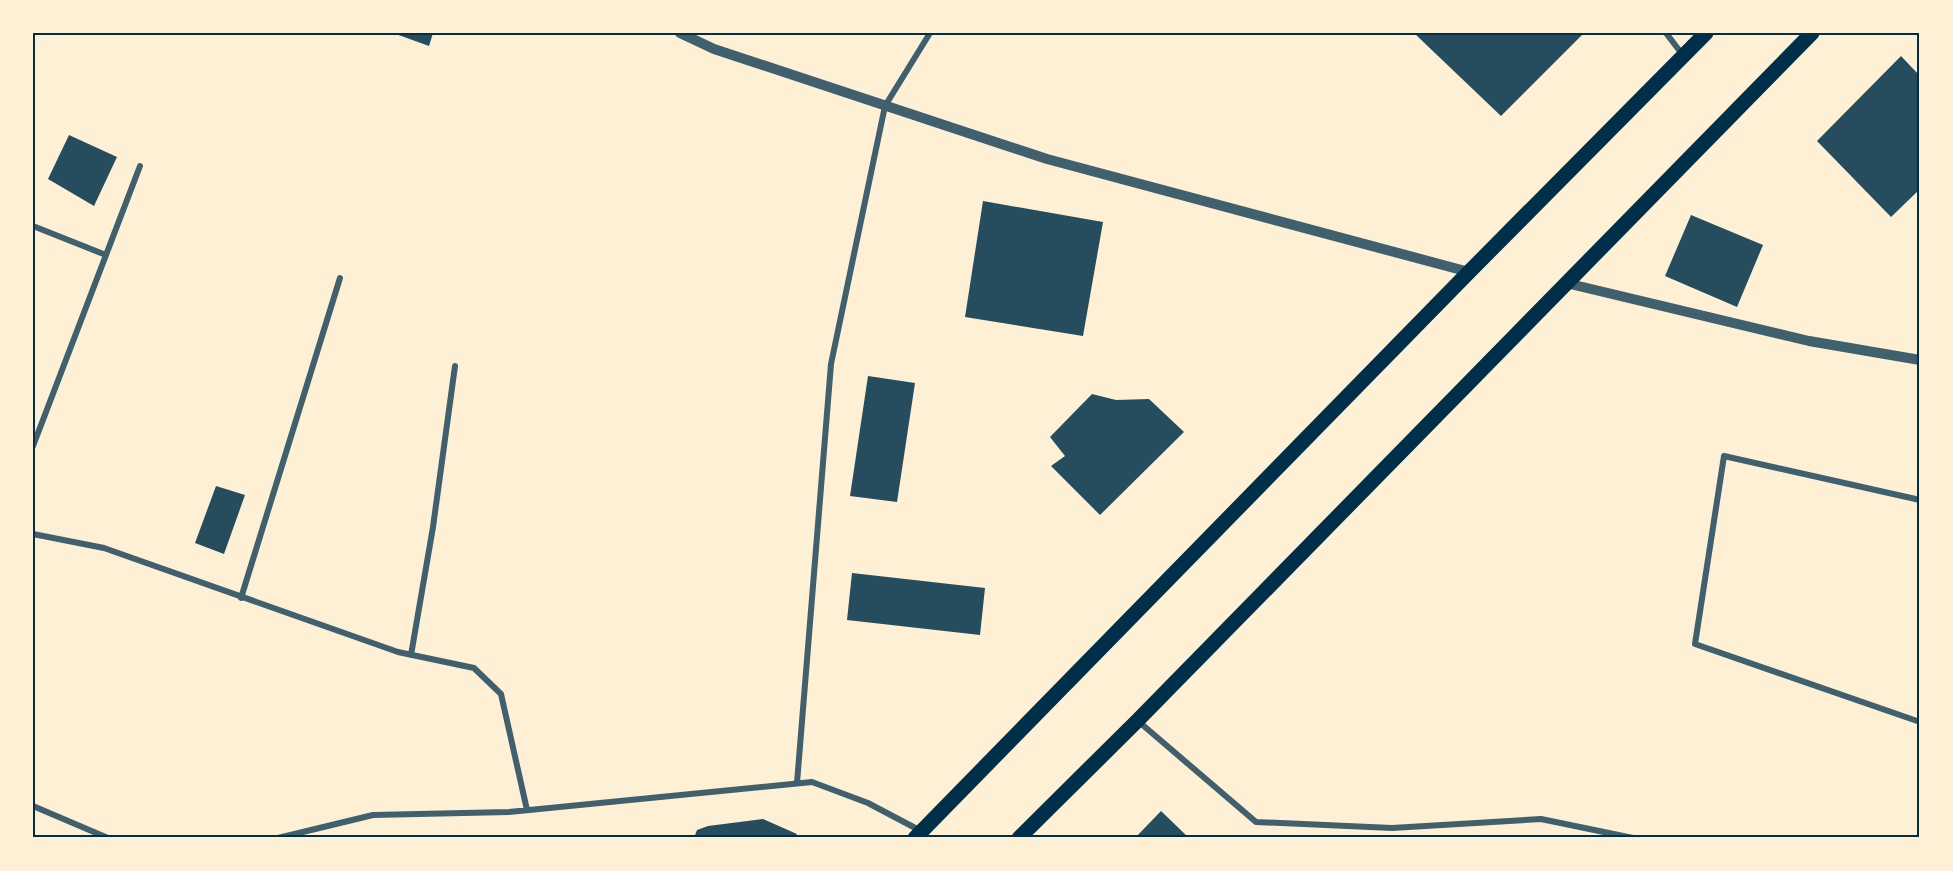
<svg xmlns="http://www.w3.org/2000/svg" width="1953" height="871" font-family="'PT Sans',sans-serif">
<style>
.building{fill:#264d5e}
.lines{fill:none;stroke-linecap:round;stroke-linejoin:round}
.minor{stroke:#3f606c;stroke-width:6}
.tertiary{stroke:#3f606c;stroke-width:10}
.primary{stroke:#003049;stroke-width:15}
.neatline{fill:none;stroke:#003049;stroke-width:2}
</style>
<rect width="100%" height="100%" fill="#fdf0d5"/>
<path class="building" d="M393,33H433L429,46Z
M1416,33H1584L1501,116L1415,34Z
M1901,56L1920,76V189L1891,217L1817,141Z
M69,135L117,157L94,206L48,179Z
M983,201L1103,222L1083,336L965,317Z
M1691,215L1763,245L1737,307L1665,276Z
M868,376L915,383L897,502L850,496Z
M1092,394L1116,400L1149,399L1184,432L1100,515L1051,466L1065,456L1050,437Z
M216,486L245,495L224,554L195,543Z
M852,573L985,588L980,635L847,620Z
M1161,811L1189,838H1135Z
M763,819L797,834L794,838H694L697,830L708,826Z"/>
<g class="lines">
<path class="minor" d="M1666,33L1682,54
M33,226L106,255
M33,446L140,166
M1920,500L1724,456L1695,644L1920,722
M33,534L104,548L398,652L474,668L501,694L527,810
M241,598L340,278
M411,655L433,527L455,366
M1138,721L1256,822L1392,828L1541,819L1633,838
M797,783L831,364L885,106L930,33
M33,806L108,838
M278,838L373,815L509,812L812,782L868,803L921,831"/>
<path class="tertiary" d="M680,33L714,49L1047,159L1469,272
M1566,283L1809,341L1920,360"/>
<path class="primary" d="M915,838L1469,272L1706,33
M1019,838L1138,720L1812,33"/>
</g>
<rect width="1953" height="871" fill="none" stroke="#fdf0d5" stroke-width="69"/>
<rect x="34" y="34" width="1884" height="802" class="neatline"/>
</svg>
